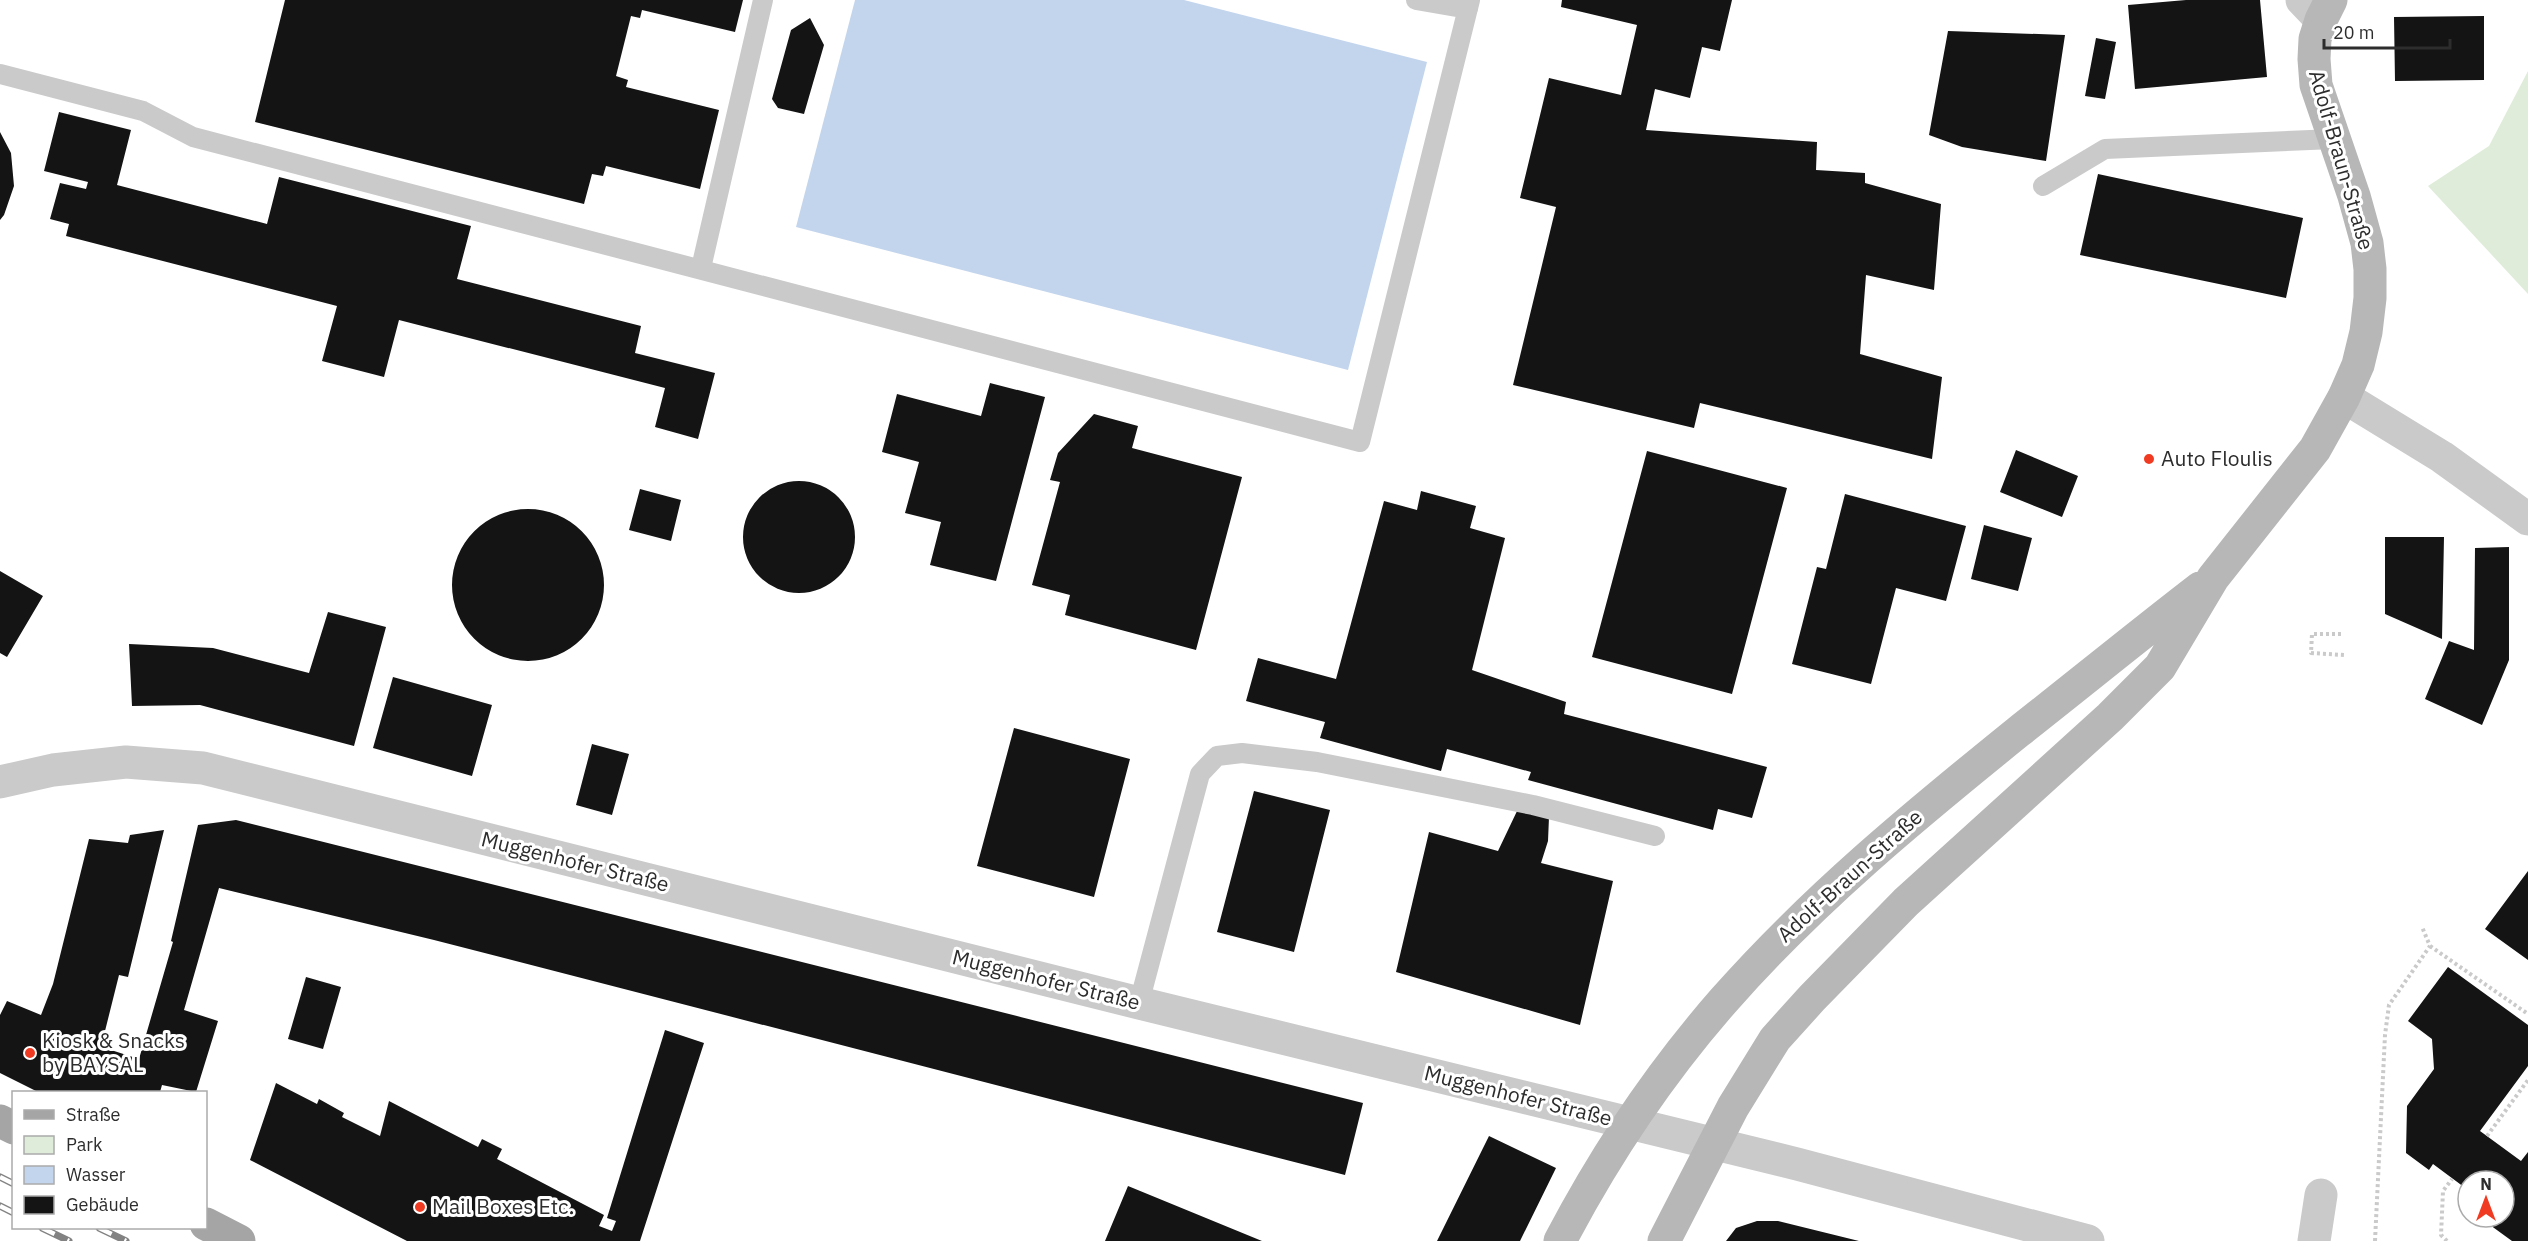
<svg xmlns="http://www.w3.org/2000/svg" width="2528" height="1241" font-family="'IBM Plex Sans',sans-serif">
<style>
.green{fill:#dfecd9}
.water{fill:#c3d5ed}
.building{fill:#141414}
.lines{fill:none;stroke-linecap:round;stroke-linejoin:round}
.path{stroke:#cacaca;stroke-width:4;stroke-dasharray:3 3;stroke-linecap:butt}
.service{stroke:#cacaca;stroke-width:20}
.minor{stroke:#cacaca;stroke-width:33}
.secondary{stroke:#b7b7b7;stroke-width:33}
.primary{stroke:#a5a5a5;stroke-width:33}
.rail-casing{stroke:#828282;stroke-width:7}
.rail{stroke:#fff;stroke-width:4.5;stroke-dasharray:14;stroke-linecap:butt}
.poi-dot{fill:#f03b22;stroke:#fff;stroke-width:2}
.labels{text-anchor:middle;stroke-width:6;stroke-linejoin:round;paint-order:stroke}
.street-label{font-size:21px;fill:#2d2d2d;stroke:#fff}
.poi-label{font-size:21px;fill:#2d2d2d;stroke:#fff;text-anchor:start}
</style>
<rect width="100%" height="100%" fill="#fff"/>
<path class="green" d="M2528,71V294L2428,186L2489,146Z"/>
<path class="water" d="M855,0H1184L1427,62L1348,370L796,227Z"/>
<path class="building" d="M285,0H743L735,32L642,10L640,18L631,16L616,76L628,80L626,87L719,110L700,189L606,166L603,176L592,174L584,204L255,122Z
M1562,0H1732L1720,51L1702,47L1690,98L1655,89L1646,130L1817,142L1816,170L1865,173V183L1941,204L1934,290L1866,275L1860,354L1942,377L1932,459L1700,403L1694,428L1513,385L1556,207L1520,198L1549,78L1621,95L1637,25L1561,7Z
M2186,0H2260L2267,77L2135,89L2128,5Z
M2484,16V80L2395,81L2394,17Z
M810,18L824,45L804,114L778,108L772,99L791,30Z
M1948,31L2065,35L2046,161L1962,147L1929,135Z
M2096,38L2116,42L2105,99L2085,96Z
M59,112L131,130L117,185L267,224L279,177L471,226L457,279L641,326L635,353L715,373L698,439L655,427L665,388L399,320L384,377L322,361L337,306L66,236L69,224L50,219L60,183L86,189L88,182L44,171Z
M0,132L11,153L14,186L4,215L0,220Z
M2098,174L2303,218L2286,298L2080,255Z
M990,383L1045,397L996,581L930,565L941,522L905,513L919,462L882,452L897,394L981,416Z
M1094,414L1138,426L1132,448L1242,477L1196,650L1065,615L1070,595L1032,585L1060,482L1050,480L1058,453Z
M2016,450L2078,476L2062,517L2000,492Z
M1647,451L1787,488L1732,694L1592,657Z
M743 537a56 56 0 1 1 112 0a56 56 0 1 1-112 0Z
M640,489L681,500L671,541L629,530Z
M1421,491L1476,506L1470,528L1505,538L1472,670L1566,702L1564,714L1767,767L1752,818L1718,809L1713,830L1528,780L1531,772L1447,749L1441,771L1320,738L1325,722L1246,701L1258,658L1336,679L1384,501L1417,510Z
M1845,494L1966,526L1946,601L1896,588L1871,684L1792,664L1817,567L1826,569Z
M452 585a76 76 0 1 1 152 0a76 76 0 1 1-152 0Z
M1984,525L2032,538L2018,591L1971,579Z
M2385,537H2444L2442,639L2385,614Z
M2509,547V660L2482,725L2425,699L2449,641L2474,650L2475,548Z
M0,571L43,596L7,657L0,653Z
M328,612L386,627L354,746L200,705L132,706L129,644L213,648L309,673Z
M393,677L492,705L472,776L373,748Z
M1014,728L1130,759L1094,897L977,866Z
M592,744L629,754L612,815L576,805Z
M1254,791L1330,810L1294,952L1217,932Z
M1518,809L1549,817L1548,841L1541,863L1613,881L1580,1025L1396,972L1429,832L1498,851Z
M236,820L1363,1103L1345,1175L434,940L219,888L184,1010L218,1021L196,1092L162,1085L160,1092H38L0,1073V1015L7,1001L41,1015L53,984L89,839L128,843L130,835L164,830L128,977L119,975L103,1039L111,1050L139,1059L173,942L171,941L198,825Z
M2528,871V960L2485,929Z
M2448,967L2528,1025V1066L2480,1131L2521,1161L2528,1152V1241H2512L2479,1217H2504V1181H2468V1190L2433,1164L2429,1170L2406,1153L2407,1106L2434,1069L2432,1039L2408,1021Z
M306,977L341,987L323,1049L288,1039Z
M665,1030L704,1043L640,1241H407L250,1160L276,1083L317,1104L319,1099L344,1113L342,1117L380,1136L389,1101L478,1147L482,1139L502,1149L497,1159L604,1215L599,1226L612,1231L616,1221L607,1218Z
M1489,1136L1556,1168L1520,1241H1437Z
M1128,1186L1262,1241H1105Z
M1757,1221H1778L1859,1241H1726L1736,1228Z"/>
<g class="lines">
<path class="path" d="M2341,634H2312L2311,653L2344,655
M2430,946L2528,1014
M2487,1136L2528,1080
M2375,1241L2385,1035L2389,1005L2430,946L2422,927
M2447,1241L2441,1235L2443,1191L2452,1179"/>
<path class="service" d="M1416,0L1468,9
M0,74L143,111L193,137L1360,442L1470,0
M2043,186L2105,149L2334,139
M701,268L763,0
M1139,1003L1200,774L1217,756L1242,753L1317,762L1533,805L1655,836"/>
<path class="minor" d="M2302,0L2321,20
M2344,397L2442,457L2528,519
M0,782L53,770L126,762L203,768L1139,1003L1797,1164L2088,1241
M2314,1241L2321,1195"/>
<path class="secondary" d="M1560,1241C1605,1155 1660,1073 1724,1000C1813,899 1914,816 2018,732C2079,684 2139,635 2200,588
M1664,1241L1733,1107L1775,1039L1812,998L1906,902L2110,717L2160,667L2213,578L2315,449L2344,397L2358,365L2366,332L2370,298V269L2367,243L2354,196L2316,85L2314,59L2315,39L2321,20L2331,0"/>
<path class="primary" d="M0,1121L14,1128
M206,1224L239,1241"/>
<defs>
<path id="rail" d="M0,1177L14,1184
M0,1206L14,1213
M42,1228L69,1241
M99,1228L126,1241"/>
</defs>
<use href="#rail" class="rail-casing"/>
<use href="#rail" class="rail"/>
</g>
<g class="poi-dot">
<circle cx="2149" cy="459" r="6"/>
<circle cx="30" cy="1053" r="6"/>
<circle cx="420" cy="1207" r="6"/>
</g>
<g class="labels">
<g class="street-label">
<text transform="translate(2341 160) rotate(74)" y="7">Adolf-Braun-Straße</text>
<text transform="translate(575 862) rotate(14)" y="7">Muggenhofer Straße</text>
<text transform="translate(1850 876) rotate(-42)" y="7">Adolf-Braun-Straße</text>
<text transform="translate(1046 980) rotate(14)" y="7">Muggenhofer Straße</text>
<text transform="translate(1518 1096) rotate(14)" y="7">Muggenhofer Straße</text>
</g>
<g class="poi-label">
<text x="2161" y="466">Auto Floulis</text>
<text x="42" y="1048">Kiosk &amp; Snacks<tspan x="42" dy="24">by BAYSAL</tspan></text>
<text x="432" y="1214">Mail Boxes Etc.</text>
</g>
</g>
<rect x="12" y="1091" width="195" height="138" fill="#ffffff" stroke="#ababab" stroke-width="1.5"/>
<rect x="24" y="1110" width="30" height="9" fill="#a5a5a5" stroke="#ababab" stroke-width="1.5"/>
<text x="66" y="1121" font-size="18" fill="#2d2d2d">Straße</text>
<rect x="24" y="1136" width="30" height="18" fill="#dfecd9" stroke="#ababab" stroke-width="1.5"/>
<text x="66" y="1151" font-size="18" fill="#2d2d2d">Park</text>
<rect x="24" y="1166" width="30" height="18" fill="#c3d5ed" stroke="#ababab" stroke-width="1.5"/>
<text x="66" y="1181" font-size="18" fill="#2d2d2d">Wasser</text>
<rect x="24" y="1196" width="30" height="18" fill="#141414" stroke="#ababab" stroke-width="1.5"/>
<text x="66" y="1211" font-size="18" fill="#2d2d2d">Gebäude</text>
<g transform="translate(2486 1199)"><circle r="28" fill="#ffffff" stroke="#ababab" stroke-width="1.5"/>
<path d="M0-4.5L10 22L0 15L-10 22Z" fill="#f03b22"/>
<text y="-9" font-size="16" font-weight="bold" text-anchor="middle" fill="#2d2d2d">N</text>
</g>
<path d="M2324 39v9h126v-9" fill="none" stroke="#2d2d2d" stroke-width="3"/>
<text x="2333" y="39" font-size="18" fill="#2d2d2d" stroke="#ffffff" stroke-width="4.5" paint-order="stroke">20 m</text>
</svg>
